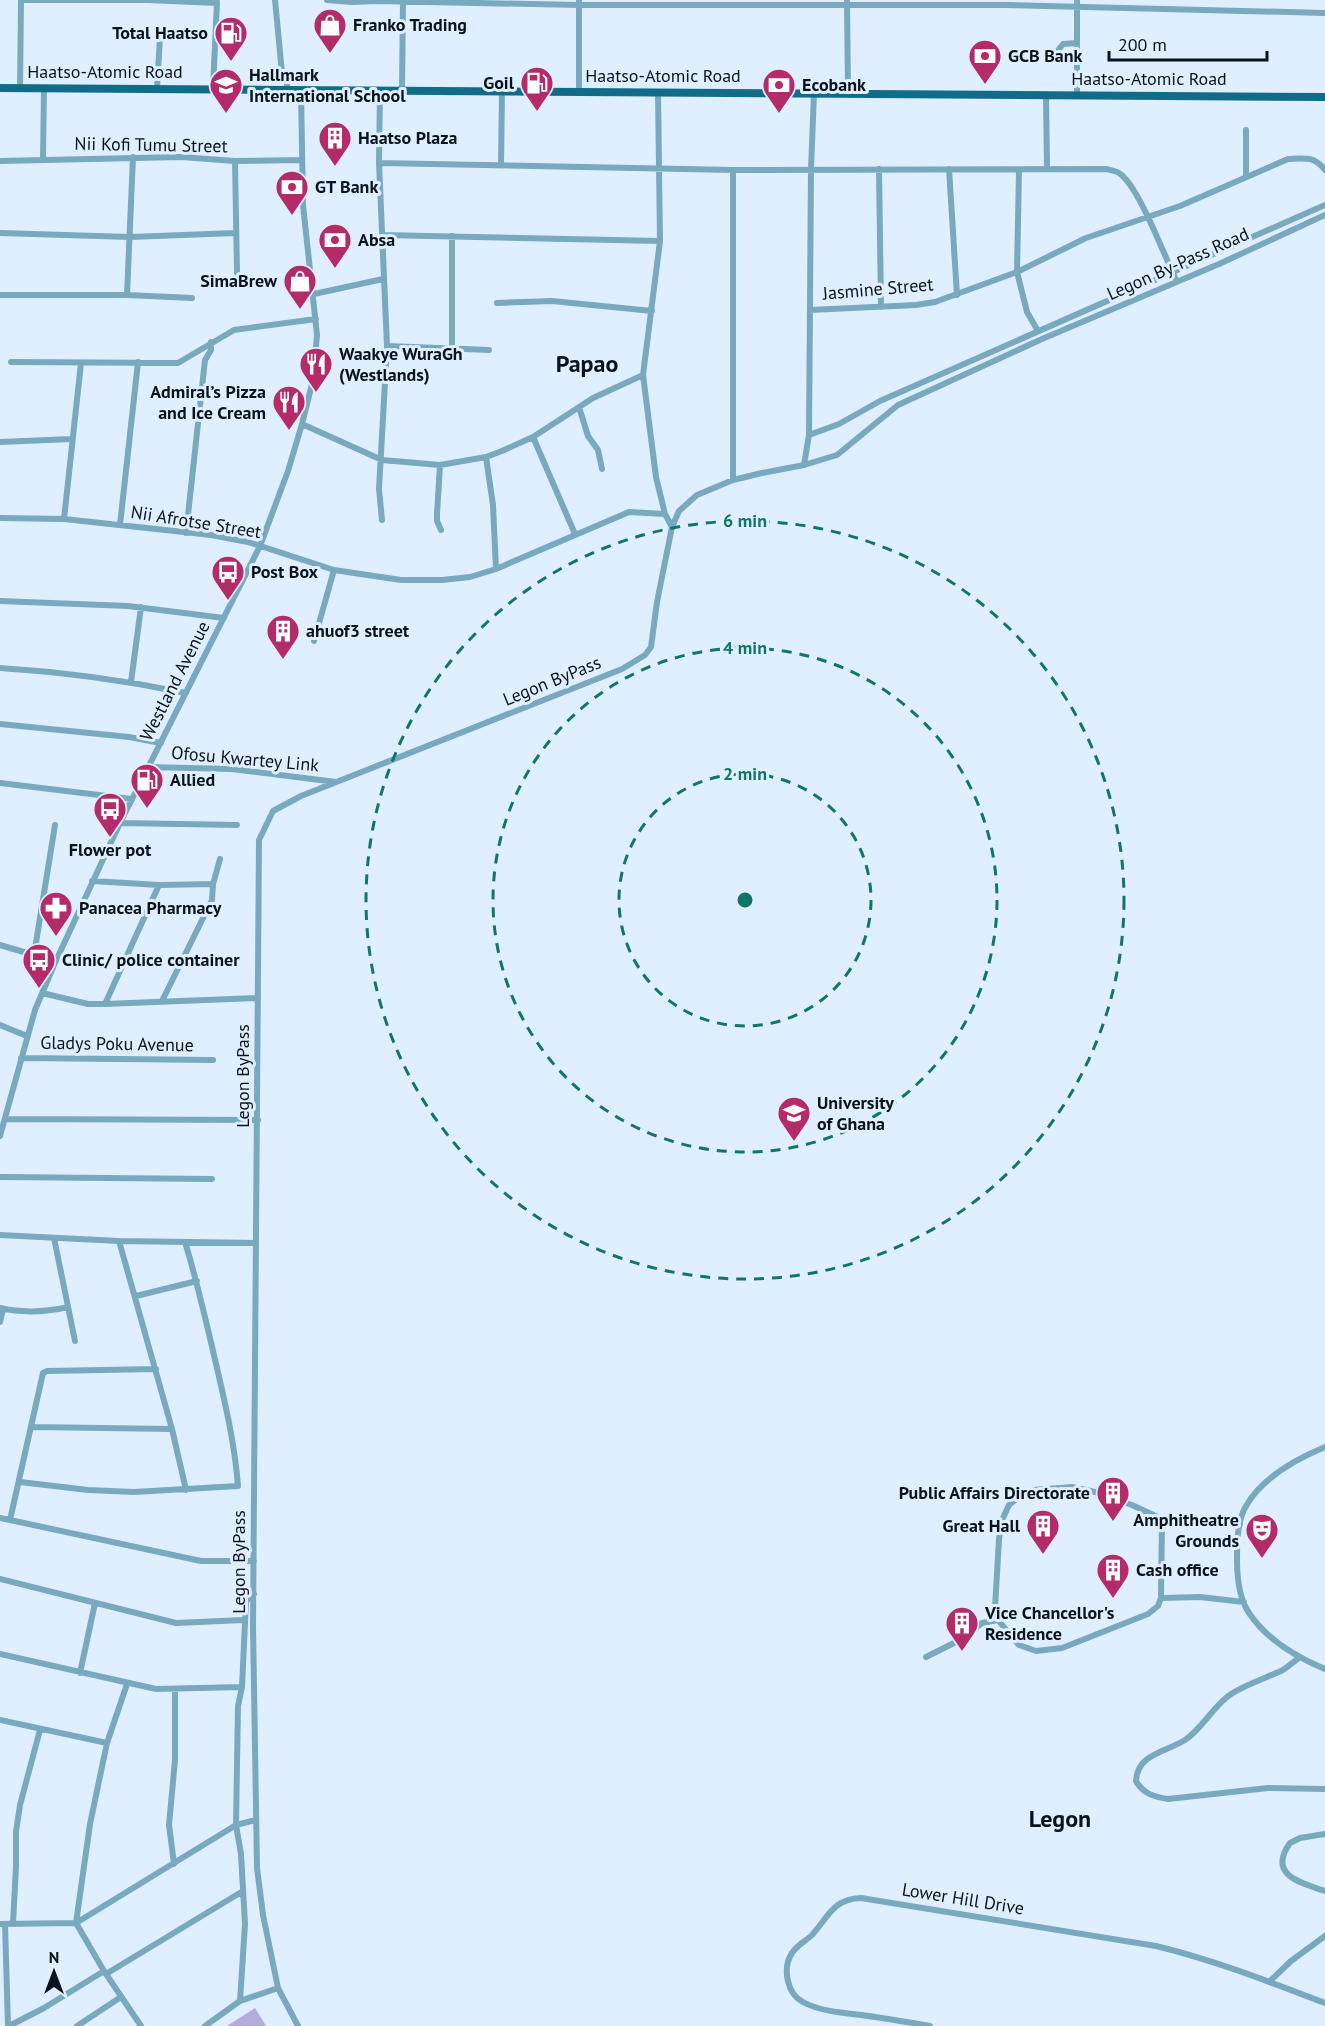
<svg xmlns="http://www.w3.org/2000/svg" width="1325" height="2026" font-family="'PT Sans',sans-serif">
<style>
.forest{fill:#b4abdf}
.lines{fill:none;stroke-linecap:round;stroke-linejoin:round}
.minor{stroke:#78a9be;stroke-width:6}
.major{stroke:#116c8a;stroke-width:8}
.ring{fill:none;stroke:#0f766e;stroke-width:3;stroke-dasharray:10 8}
.labels{text-anchor:middle;stroke-width:6;stroke-linejoin:round;paint-order:stroke}
.poi-label{font-size:18px;font-weight:bold;fill:#0a131c;stroke:#e0efff;text-anchor:start}
.street-label{font-size:18px;fill:#0a131c;stroke:#e0efff}
.district-label{font-size:24px;font-weight:bold;fill:#0a131c;stroke:#e0efff}
.centre{fill:#0f766e;stroke:#e0efff;stroke-width:3}
.ring-label{font-size:18px;text-anchor:middle;font-weight:bold;fill:#0f766e;stroke:#e0efff;stroke-width:6;stroke-linejoin:round;paint-order:stroke}
</style>
<rect width="100%" height="100%" fill="#e0efff"/>
<path class="forest" d="M255,2008L266,2026H227Z"/>
<g class="lines">
<path class="minor" d="M21,0H148L217,3
M275,0L282,73L287,79V89
M327,0L352,2L378,1L579,5H1007L1325,13
M1077,0V95
M847,1L848,93
M1056,53L1063,44L1077,43
M20,88L21,0
M157,88L160,37
M213,88L217,2
M380,91L379,163L387,346L379,489L382,520
M402,91L403,0
M579,91V0
M658,92L660,241L643,375L656,477L665,514L672,527
M1046,95L1047,169
M43,160L44,88
M0,161L181,157L235,161L301,160
M235,161L237,273
M379,163L733,170L1106,169C1110,170 1116,171 1119,173C1139,186 1165,258 1177,282
M501,165L502,91
M879,169L881,307
M949,169L957,295
M1019,170L1017,272L1027,312L1038,331
M1246,177V130
M0,233L130,237L236,233
M382,235L660,241
M314,294L383,279
M0,295H127L192,298
M127,295L133,157
M497,303L552,301L652,311
M810,310L916,305L935,302L1017,272L1086,238L1180,206L1288,159C1305,158 1314,156 1325,170
M387,346L489,350
M452,348V236
M11,362L178,363L234,330L316,319
M579,407L588,436L598,450L602,469
M302,424L382,460L440,465L486,457L502,451L533,437L593,398L643,375
M809,435L839,424L880,401L1325,205
M533,437L575,534
M0,442L72,439
M486,457L493,505L496,569
M440,465L437,514V521L441,530
M804,465L809,435L811,169L814,93
M733,480V170
M0,518L64,519L211,535L248,542L334,570L401,580H442L470,577L496,569L629,512L665,514
M64,519L81,363
M120,525L138,362
M186,533L205,360L211,350V342
M0,601L128,606L224,618
M314,641L334,570
M0,668C63,672 124,680 186,693
M131,682L141,607
M0,724L129,737L161,743
M148,767L231,769L336,782
M0,783L132,799
M120,823L237,825
M92,881L159,885L213,884L220,859
M0,945L34,955L54,965
M34,955L55,825
M42,993L88,1004H105L258,998
M162,1001L212,900L213,884
M105,1004L159,885
M0,1025L27,1036
M21,1058L213,1060
M5,1119L258,1120
M0,1136L35,1010L54,965L120,823L260,546L288,471L302,424L313,380L317,335L303,205L301,90
M0,1177L212,1179
M0,1235L119,1241L256,1243
M54,1238L75,1341
M119,1241L172,1429L186,1490
M136,1296L197,1281
M0,1308C22,1313 46,1312 68,1307
M0,1322L3,1309
M32,1427L172,1429
M1325,1447C1296,1459 1262,1478 1246,1506C1237,1521 1237,1543 1237,1560C1237,1577 1239,1598 1249,1613C1267,1640 1296,1657 1325,1669
M20,1482L88,1490L134,1492L238,1486C235,1446 226,1407 217,1368C207,1326 198,1284 185,1242
M0,1518L10,1520L43,1373L47,1371L156,1369
M10,1520L201,1561H254
M1240,1524L1162,1519L1132,1505L1095,1492L1072,1487L1033,1490L1020,1496L1009,1505L1002,1520L999,1539L995,1608L998,1620L1019,1645L1036,1651L1062,1648L1148,1614L1158,1606L1161,1598L1200,1597L1244,1602
M0,1579L176,1623L243,1620
M1161,1598L1162,1519
M0,1654L156,1689L242,1687
M926,1657L958,1641L982,1623L998,1620
M1299,1658C1293,1662 1287,1668 1281,1671C1263,1679 1247,1684 1231,1694C1213,1706 1203,1728 1185,1740C1166,1752 1137,1754 1136,1781C1143,1794 1155,1797 1168,1799L1268,1788L1325,1789
M80,1673L95,1603
M127,1684L107,1743L90,1824L76,1923L104,1971L141,2026
M0,1720L107,1743
M1325,1834L1300,1838L1290,1843C1267,1875 1301,1883 1325,1891
M174,1864L169,1825L175,1760V1689
M0,1924L76,1923L236,1825L256,1820
M5,1924L8,2026
M13,1924L16,1866V1832L20,1805L40,1730
M106,1974L243,1891
M1269,1982L1291,1961L1325,1936
M240,2001L245,1924L241,1854L236,1825L238,1706L242,1687L246,1601L254,1594
M9,2026L44,2008L104,1971
M77,2026L121,1997
M205,2026L240,2001L278,1988
M298,2026L278,1988L263,1915L257,1868L253,1626L259,840L273,811L301,796L622,669L645,655L651,647L657,602L672,527L679,511L697,495L733,480L762,473L804,465L837,455L898,405L1042,339L1219,264L1325,215
M930,2026C907,2022 884,2018 861,2015C843,2013 819,2011 803,2002C787,1994 782,1968 792,1953C797,1945 806,1941 812,1935C829,1916 833,1899 861,1898L1156,1946C1214,1960 1270,1982 1325,2003"/>
<path class="major" d="M0,88L1325,97"/>
</g>
<g class="ring">
<circle cx="745" cy="900" r="126"/>
<circle cx="745" cy="900" r="252"/>
<circle cx="745" cy="900" r="379"/>
</g>
<defs>
<symbol id="shop-pin" viewBox="-11 -11 22 30"><path d="M0 17L-7.5 6A9.5 9.5 0 1 1 7.5 6Z" fill="#b42b6a" stroke="#e0efff"/><path d="M-5-2.5h2.3a2.7 3.5 0 0 1 5.4 0H5L5.5 6h-11ZM-1.5-2.5h3a1.5 2.3 0 0 0-3 0Z" fill="#fff"/></symbol>
<symbol id="fuel-pin" viewBox="-11 -11 22 30"><path d="M0 17L-7.5 6A9.5 9.5 0 1 1 7.5 6Z" fill="#b42b6a" stroke="#e0efff"/><path d="M-5.5-6h7V0h2V4h1.3V-2.5L3-4.5l.8-.8L6-3V5H2.5V1h-1V6h-7ZM-4.2-4.7v3.2H.2V-4.7Z" fill="#fff"/></symbol>
<symbol id="bank-pin" viewBox="-11 -11 22 30"><path d="M0 17L-7.5 6A9.5 9.5 0 1 1 7.5 6Z" fill="#b42b6a" stroke="#e0efff"/><path d="M-6-4H6V4H-6ZM0-2.3a2.3 2.3 0 1 0 0 4.6a2.3 2.3 0 1 0 0-4.6Z" fill="#fff"/></symbol>
<symbol id="school-pin" viewBox="-11 -11 22 30"><path d="M0 17L-7.5 6A9.5 9.5 0 1 1 7.5 6Z" fill="#b42b6a" stroke="#e0efff"/><path d="M0-5L7-2L0 1L-7-2ZM-4 1L0 2.5L4 1V4Q0 6-4 4Z" fill="#fff"/></symbol>
<symbol id="building-pin" viewBox="-11 -11 22 30"><path d="M0 17L-7.5 6A9.5 9.5 0 1 1 7.5 6Z" fill="#b42b6a" stroke="#e0efff"/><path d="M-4-6H4V6H1V3H-1V6H-4ZM-2.5-4.3h1.7v1.8h-1.7ZM.8-4.3h1.7v1.8H.8ZM-2.5-1h1.7V.8h-1.7ZM.8-1h1.7V.8H.8Z" fill="#fff"/></symbol>
<symbol id="restaurant-pin" viewBox="-11 -11 22 30"><path d="M0 17L-7.5 6A9.5 9.5 0 1 1 7.5 6Z" fill="#b42b6a" stroke="#e0efff"/><path d="M-5-6h1v4h1v-4h1v4h1v-4h1v5L-1.5 .5V6h-2V.5L-5-1ZM5-6V6H3V1.5H1.5Q1.5-4 5-6Z" fill="#fff"/></symbol>
<symbol id="bus-pin" viewBox="-11 -11 22 30"><path d="M0 17L-7.5 6A9.5 9.5 0 1 1 7.5 6Z" fill="#b42b6a" stroke="#e0efff"/><path d="M-5-6H5V4H4V6H2V4H-2V6H-4V4H-5ZM-3.5-4V0h7V-4ZM-3.5 1.2v1.5H-2V1.2ZM2 1.2v1.5H3.5V1.2Z" fill="#fff"/></symbol>
<symbol id="pharmacy-pin" viewBox="-11 -11 22 30"><path d="M0 17L-7.5 6A9.5 9.5 0 1 1 7.5 6Z" fill="#b42b6a" stroke="#e0efff"/><path d="M-2-6h4v4h4v4h-4v4h-4v-4h-4v-4h4Z" fill="#fff"/></symbol>
<symbol id="university-pin" viewBox="-11 -11 22 30"><path d="M0 17L-7.5 6A9.5 9.5 0 1 1 7.5 6Z" fill="#b42b6a" stroke="#e0efff"/><path d="M0-5L7-2L0 1L-7-2ZM-4 1L0 2.5L4 1V4Q0 6-4 4Z" fill="#fff"/></symbol>
<symbol id="theatre-pin" viewBox="-11 -11 22 30"><path d="M0 17L-7.5 6A9.5 9.5 0 1 1 7.5 6Z" fill="#b42b6a" stroke="#e0efff"/><path d="M-5-5.5Q0-4 5-5.5V0Q5 5 0 6Q-5 5-5 0ZM-3.3-2.5H-1v1.5H-3.3ZM1-2.5H3.3v1.5H1ZM-2.8 1Q0 5.5 2.8 1Z" fill="#fff"/></symbol>
</defs>
<g fill-rule="evenodd">
<use href="#shop-pin" x="311" y="6" width="38" height="52"/>
<use href="#fuel-pin" x="212" y="14" width="38" height="52"/>
<use href="#bank-pin" x="966" y="37" width="38" height="52"/>
<use href="#fuel-pin" x="518" y="64" width="38" height="52"/>
<use href="#school-pin" x="207" y="66" width="38" height="52"/>
<use href="#bank-pin" x="760" y="66" width="38" height="52"/>
<use href="#building-pin" x="316" y="119" width="38" height="52"/>
<use href="#bank-pin" x="273" y="168" width="38" height="52"/>
<use href="#bank-pin" x="316" y="221" width="38" height="52"/>
<use href="#shop-pin" x="281" y="262" width="38" height="52"/>
<use href="#restaurant-pin" x="297" y="345" width="38" height="52"/>
<use href="#restaurant-pin" x="270" y="383" width="38" height="52"/>
<use href="#bus-pin" x="209" y="553" width="38" height="52"/>
<use href="#building-pin" x="264" y="612" width="38" height="52"/>
<use href="#fuel-pin" x="128" y="761" width="38" height="52"/>
<use href="#bus-pin" x="91" y="790" width="38" height="52"/>
<use href="#pharmacy-pin" x="37" y="889" width="38" height="52"/>
<use href="#bus-pin" x="20" y="941" width="38" height="52"/>
<use href="#university-pin" x="775" y="1094" width="38" height="52"/>
<use href="#building-pin" x="1094" y="1474" width="38" height="52"/>
<use href="#building-pin" x="1024" y="1507" width="38" height="52"/>
<use href="#theatre-pin" x="1243" y="1511" width="38" height="52"/>
<use href="#building-pin" x="1094" y="1551" width="38" height="52"/>
<use href="#building-pin" x="943" y="1604" width="38" height="52"/>
</g>
<g class="labels">
<g class="poi-label">
<text x="353" y="31">Franko Trading</text>
<text x="208" y="39" text-anchor="end">Total Haatso</text>
<text x="1008" y="62">GCB Bank</text>
<text x="249" y="81">Hallmark<tspan x="249" dy="21">International School</tspan></text>
<text x="514" y="89" text-anchor="end">Goil</text>
<text x="802" y="91">Ecobank</text>
<text x="358" y="144">Haatso Plaza</text>
<text x="315" y="193">GT Bank</text>
<text x="358" y="246">Absa</text>
<text x="277" y="287" text-anchor="end">SimaBrew</text>
<text x="339" y="360">Waakye WuraGh<tspan x="339" dy="21">(Westlands)</tspan></text>
<text x="266" y="398" text-anchor="end">Admiral’s Pizza<tspan x="266" dy="21">and Ice Cream</tspan></text>
<text x="251" y="578">Post Box</text>
<text x="306" y="637">ahuof3 street</text>
<text x="170" y="786">Allied</text>
<text x="110" y="856" text-anchor="middle">Flower pot</text>
<text x="79" y="914">Panacea Pharmacy</text>
<text x="62" y="966">Clinic/ police container</text>
<text x="817" y="1109">University<tspan x="817" dy="21">of Ghana</tspan></text>
<text x="1090" y="1499" text-anchor="end">Public Affairs Directorate</text>
<text x="1239" y="1526" text-anchor="end">Amphitheatre<tspan x="1239" dy="21">Grounds</tspan></text>
<text x="1020" y="1532" text-anchor="end">Great Hall</text>
<text x="1136" y="1576">Cash office</text>
<text x="985" y="1619">Vice Chancellor's<tspan x="985" dy="21">Residence</tspan></text>
</g>
<g class="street-label">
<text x="105" y="78">Haatso-Atomic Road</text>
<text x="663" y="82">Haatso-Atomic Road</text>
<text x="1149" y="85">Haatso-Atomic Road</text>
<text transform="translate(151 145) rotate(1)" y="6">Nii Kofi Tumu Street</text>
<text transform="translate(1178 264) rotate(-24)" y="6">Legon By-Pass Road</text>
<text transform="translate(878 289) rotate(-5)" y="6">Jasmine Street</text>
<text transform="translate(196 522) rotate(9)" y="6">Nii Afrotse Street</text>
<text transform="translate(175 681) rotate(-63)" y="6">Westland Avenue</text>
<text transform="translate(552 681) rotate(-22)" y="6">Legon ByPass</text>
<text transform="translate(245 759) rotate(5)" y="6">Ofosu Kwartey Link</text>
<text transform="translate(117 1044) rotate(1)" y="6">Gladys Poku Avenue</text>
<text transform="translate(243 1076) rotate(-90)" y="6">Legon ByPass</text>
<text transform="translate(239 1562) rotate(-90)" y="6">Legon ByPass</text>
<text transform="translate(963 1899) rotate(9)" y="6">Lower Hill Drive</text>
</g>
<g class="district-label">
<text x="587" y="372">Papao</text>
<text x="1060" y="1827">Legon</text>
</g>
</g>
<circle cx="745" cy="900" r="9" class="centre"/>
<g class="ring-label">
<text x="745" y="527">6 min</text>
<text x="745" y="654">4 min</text>
<text x="745" y="780">2 min</text>
</g>
<g transform="translate(54 1972)" stroke="#e0efff" stroke-width="4.5" paint-order="stroke">
<path d="M0-4.5L10 22L0 15L-10 22Z" fill="#0a131c"/>
<text y="-9" font-size="16" font-weight="bold" text-anchor="middle" fill="#0a131c">N</text>
</g>
<path d="M1109 51v9h158v-9" fill="none" stroke="#0a131c" stroke-width="3"/>
<text x="1118" y="51" font-size="18" fill="#0a131c" stroke="#e0efff" stroke-width="4.5" paint-order="stroke">200 m</text>
</svg>
